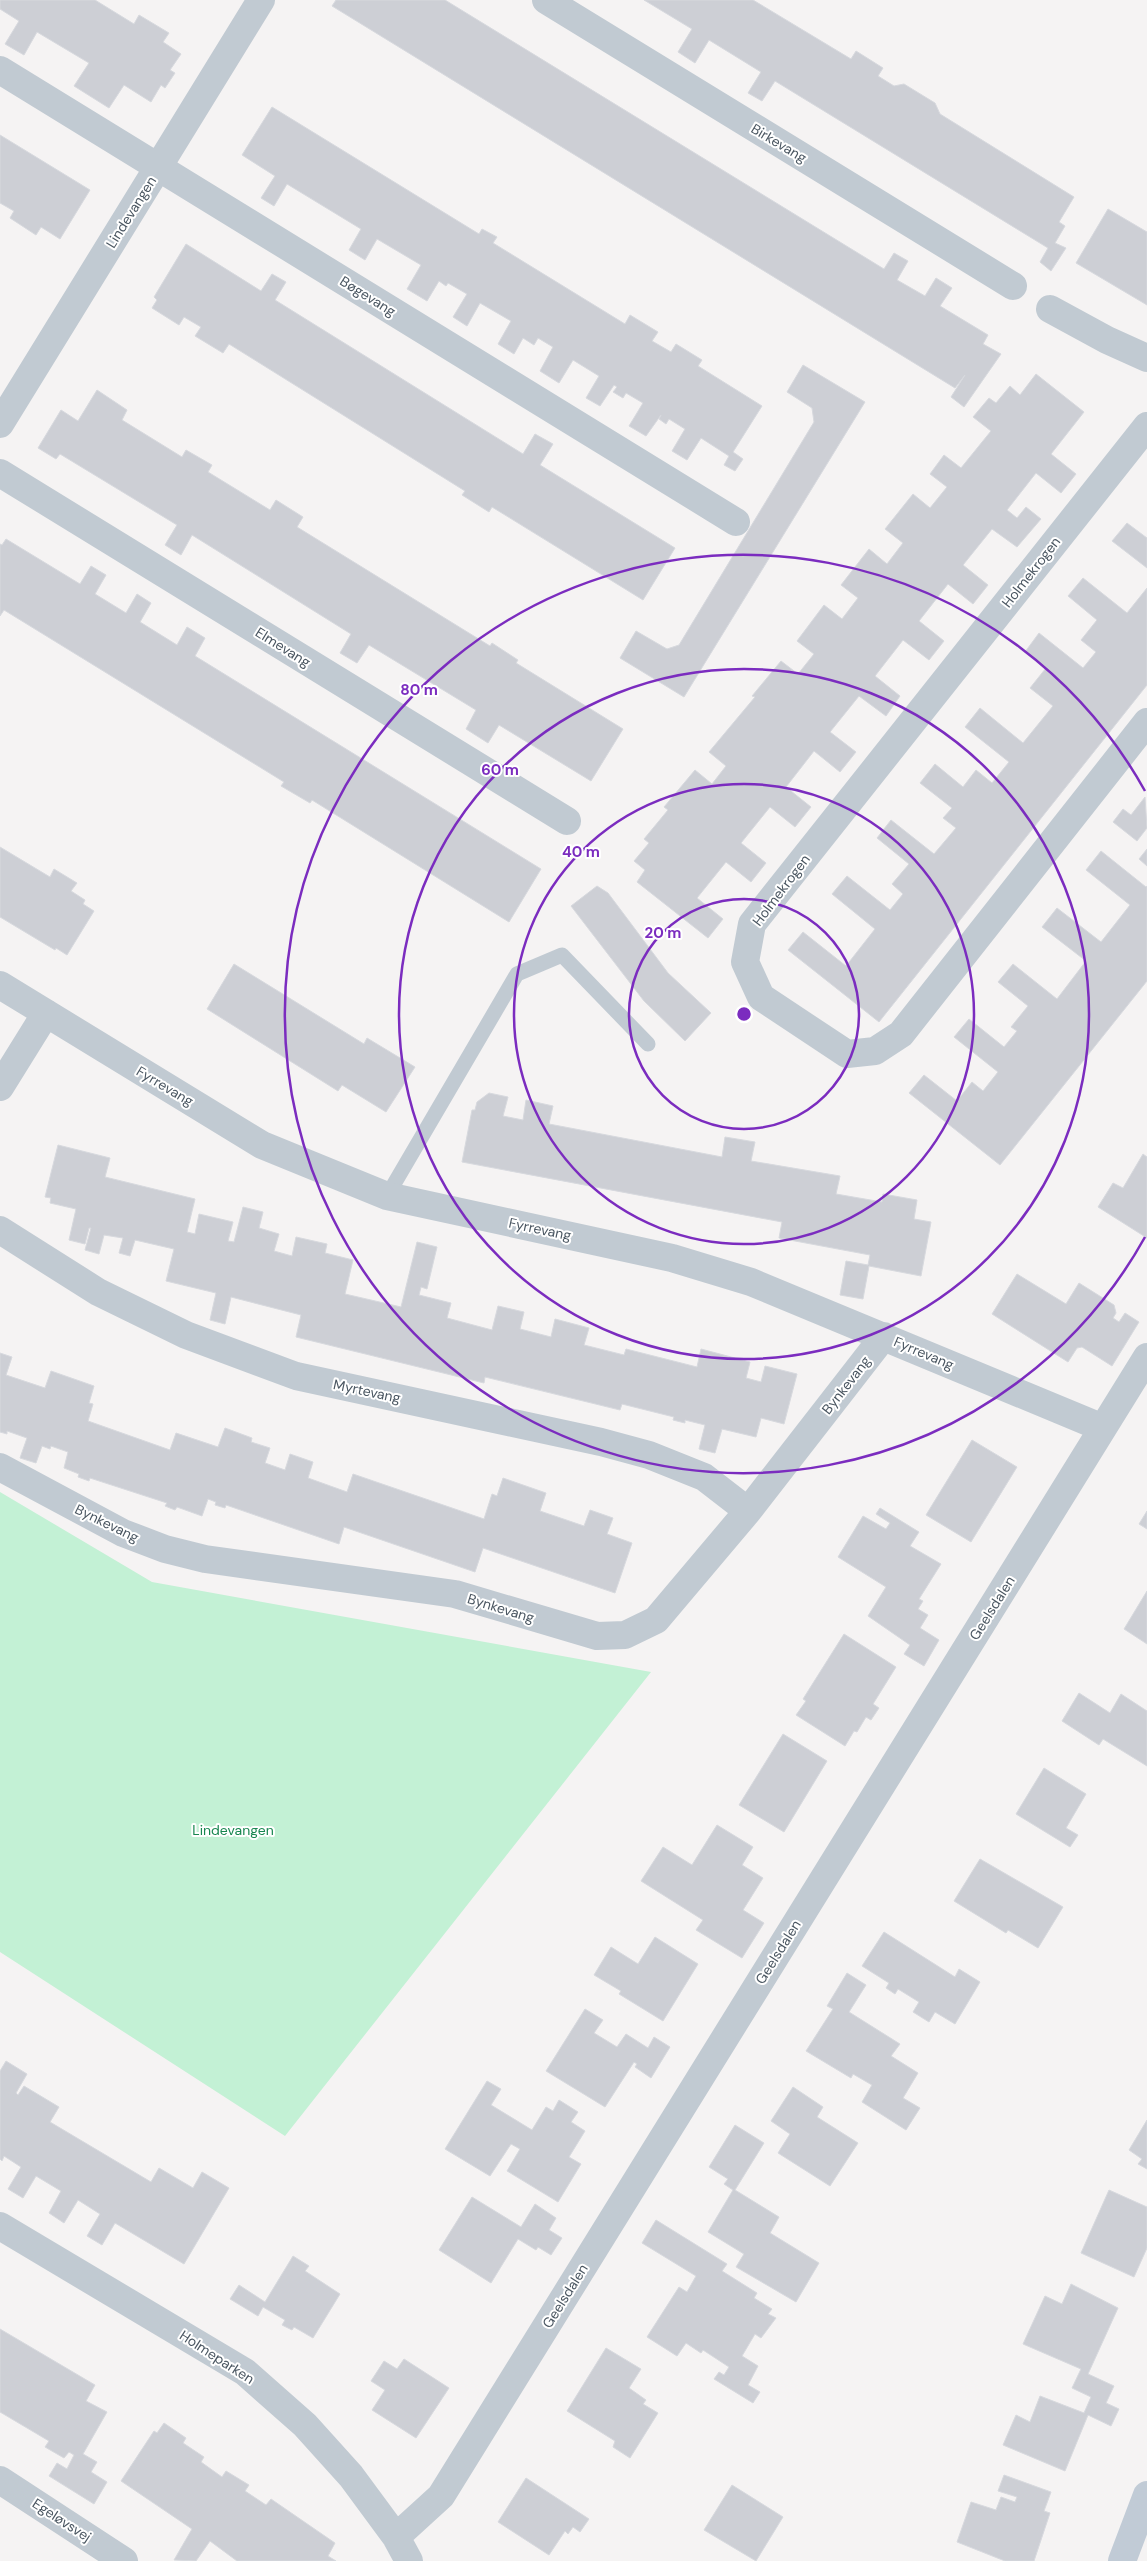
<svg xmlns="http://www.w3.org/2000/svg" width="1147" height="2561" font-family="'DM Sans',sans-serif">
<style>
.green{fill:#c3f1d5}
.building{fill:#cdcfd5;stroke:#d7d9de}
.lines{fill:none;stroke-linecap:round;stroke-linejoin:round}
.lane{stroke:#c1cad2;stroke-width:15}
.street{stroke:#c1cad2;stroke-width:28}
.secondary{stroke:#c1cbd6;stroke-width:28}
.ring{fill:none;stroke:#7b2cbf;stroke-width:2.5}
.labels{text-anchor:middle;stroke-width:4;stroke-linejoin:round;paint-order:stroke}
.street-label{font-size:14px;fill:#4a5661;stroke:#fff}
.park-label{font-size:14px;fill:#17864f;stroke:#fff}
.centre{fill:#7b2cbf;stroke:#fff;stroke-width:2.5}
.ring-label{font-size:15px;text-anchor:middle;font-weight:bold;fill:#7b2cbf;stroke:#fff;stroke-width:4;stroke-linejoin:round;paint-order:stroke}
</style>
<rect width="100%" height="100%" fill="#f5f3f3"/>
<path class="green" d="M0,1492L152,1582L651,1672L285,2136L0,1952Z"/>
<path class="building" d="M0,0H95L134,24L139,15L169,33L163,42L181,54L170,70L175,73L165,88L161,85L151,102L124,85L109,108L74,86L89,63L37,32L24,55L5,44L19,21L0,9Z
M336,0H445L884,269L894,253L908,261L897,280L925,296L936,278L952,288L940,306L988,335L983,344L1001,354L964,407L951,397L965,375L955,388L332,6Z
M644,0H753L851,59L856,51L883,68L878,76L894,86L904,84L935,103L940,114L1074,197L1059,222L1065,226L1055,243L1066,248L1051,271L1040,262L1048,248L775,81L762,101L748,93L761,72L709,40L695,63L678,52L692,29Z
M272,107L479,234L482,229L497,237L493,243L625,324L630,315L658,332L652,341L671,352L676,344L702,360L698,366L762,406L733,452L743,459L735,471L724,465L729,456L701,438L687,460L672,451L685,429L669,419L666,424L659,419L661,415L646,436L629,426L643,403L626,393L623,398L613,392L617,387L614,385L600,406L586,398L599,376L573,360L559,383L540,371L553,347L538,338L534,345L523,338L514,354L498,344L511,321L480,303L467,326L453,317L467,294L448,283L446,286L439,281L427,301L407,289L421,265L377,239L365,260L349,250L361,229L287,184L274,206L261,198L275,176L242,155Z
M0,135L90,190L60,239L41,227L36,235L10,218L14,211L0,203Z
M1108,209L1147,232V305L1076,263Z
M186,244L261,291L272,274L286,282L275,300L523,454L535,434L553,444L540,465L675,548L643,600L492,507L489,512L462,495L465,491L229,344L223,353L195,336L201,327L184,317L179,325L152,308L157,300L154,297Z
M803,365L865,402L684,697L620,658L636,631L667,649L679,645L814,422L812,408L787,392Z
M1036,374L1084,412L1051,454L1076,474L1061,493L1036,473L1007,510L1017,518L1026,507L1041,519L1017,547L992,529L963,565L988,585L973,604L948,584L919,621L944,641L929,660L903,640L875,676L900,696L886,716L859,696L830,732L856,752L840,772L814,751L786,787L811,807L795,827L770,807L741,843L766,863L751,882L726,862L697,898L723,919L708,938L637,882L645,870L634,861L649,843L644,839L668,810L664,807L695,770L712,784L726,766L709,752L755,697L752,696L781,661L798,674L814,654L797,641L824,605L842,619L858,598L841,585L869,549L887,564L903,543L885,529L913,494L930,508L947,487L930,474L944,455L961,468L991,431L973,417L989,398L996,403L1010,386L1020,395Z
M97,390L127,410L122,420L182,457L186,450L212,465L208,472L270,510L276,500L303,517L297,527L490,646L492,643L518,660L516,663L623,729L591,781L499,725L488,743L466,729L476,710L369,645L357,663L340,653L351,634L192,535L181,555L165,545L177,525L60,454L56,459L38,448L61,410L78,421Z
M1127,523L1147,538V568L1112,541Z
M6,539L80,584L91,566L106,575L95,594L126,613L137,594L151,603L140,622L177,645L187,627L205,638L195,656L541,869L509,922L312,800L310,803L281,786L284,782L4,610L0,616V544L2,545Z
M1083,578L1127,613L1147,588V685L879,1022L788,950L803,932L846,966L875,929L832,894L847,876L890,910L903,894L892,884L909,864L877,838L891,820L934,854L956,828L943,818L952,808L920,783L935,764L963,787L976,770L992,783L1009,762L965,727L980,708L1023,743L1053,706L1030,688L1046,668L1025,652L1039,633L1083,668L1096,652L1081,640L1097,620L1068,596Z
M1145,797L1147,828L1137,841L1113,822L1123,809L1131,815Z
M0,847L50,877L54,869L77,883L71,891L85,900L83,904L94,911L67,955L56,948L55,950L0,917Z
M1147,849V866L1139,859Z
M1101,851L1146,887L1147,886V981L1000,1165L909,1093L924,1075L957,1101L972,1082L983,1091L998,1072L954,1037L969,1019L1004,1047L1017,1031L1011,1027L1028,1006L998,982L1013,964L1057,999L1086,961L1042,927L1057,908L1101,942L1130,905L1086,870Z
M597,886L608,893L668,973L711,1013L685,1041L644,1001L571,906Z
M234,964L364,1044L367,1038L415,1067L386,1112L342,1085L338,1091L207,1009Z
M489,1093L508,1097L503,1116L523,1120L526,1100L553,1106L549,1124L722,1157L725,1137L755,1142L751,1161L840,1176L836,1194L882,1202L883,1194L917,1200L914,1219L931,1222L921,1276L869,1266L863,1299L840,1295L846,1261L868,1265L870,1255L779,1238L782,1222L462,1162L472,1110H475L477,1102Z
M58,1145L110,1158L105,1177L195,1199L187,1232L195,1234L199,1214L233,1222L228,1241L234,1242L243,1207L263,1212L259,1228L279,1234L274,1251L292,1256L296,1237L327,1244L325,1253L353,1260L345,1294L401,1307L417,1242L437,1247L427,1289L421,1287L419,1295L451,1303L447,1318L492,1330L498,1306L524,1312L520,1329L551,1337L555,1319L589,1328L584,1345L624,1355L626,1349L697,1367L701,1349L750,1362L746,1378L761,1382L765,1366L797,1374L784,1424L761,1418L756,1437L722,1429L715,1453L699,1449L705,1425L685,1420V1423L673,1420L674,1417L622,1404L620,1410L485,1377L484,1383L296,1337L301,1315L231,1297L225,1324L210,1320L216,1293L166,1281L174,1249L135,1240L130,1256L119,1253L123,1238L104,1235L99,1254L85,1250L91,1228H89L85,1244L69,1240L76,1209L50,1203L51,1198L45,1197Z
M1143,1154L1147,1157V1238L1098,1207L1113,1183L1123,1188Z
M1017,1274L1066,1304L1079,1283L1114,1305L1116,1313L1113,1318L1119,1322L1125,1313L1139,1322L1112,1366L1082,1347L1077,1348L1068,1362L992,1314Z
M0,1353L12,1357L6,1375L45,1388L51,1371L94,1386L89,1403L93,1404L88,1421L170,1450L176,1433L218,1447L225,1428L252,1438L251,1442L270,1448L265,1463L285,1470L290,1454L313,1462L308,1478L347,1492L353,1474L484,1519L492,1494L497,1496L503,1478L546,1493L540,1511L584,1526L590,1510L613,1518L607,1534L632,1543L615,1593L483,1548L475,1572L344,1527L339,1544L226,1505L225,1508L215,1505L216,1502L208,1499L202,1516L177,1507L175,1510L165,1506L167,1503L90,1478L89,1481L78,1477L79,1474L64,1468L68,1452L51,1446L50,1449L42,1446L36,1463L20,1458L27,1438L7,1431V1434L0,1432Z
M972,1440L1017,1467L971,1542L926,1515Z
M880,1508L919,1532L910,1546L941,1564L919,1599L923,1601L918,1609L928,1615L920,1628L939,1640L924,1666L904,1654L910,1645L868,1616L886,1587L838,1557L863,1516L886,1529L890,1523L876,1514Z
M1147,1511V1529L1139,1524Z
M1147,1591V1644L1124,1629Z
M844,1634L896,1667L873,1704L879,1708L871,1720L866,1717L857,1732L854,1731L845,1746L796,1715L806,1701L803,1699Z
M1079,1693L1110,1713L1121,1694L1147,1711V1766L1103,1739L1099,1745L1062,1721Z
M783,1734L827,1761L784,1832L739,1805Z
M1044,1768L1086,1794L1066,1828L1078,1835L1070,1847L1016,1814Z
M717,1825L753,1847L742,1865L763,1878L743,1910L764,1923L742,1958L696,1930L703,1920L641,1881L663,1847L692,1865Z
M980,1859L1063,1907L1038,1948L1008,1930L1006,1933L954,1901Z
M884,1932L955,1977L959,1969L980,1982L955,2024L935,2012L929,2022L913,2012L919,2002L898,1989L895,1994L886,1988L889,1983L862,1966Z
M655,1937L698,1964L663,2021L619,1994L621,1991L594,1975L611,1947L638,1964Z
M847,1973L866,1985L849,2012L900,2044L891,2056L918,2073L903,2098L920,2108L906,2130L862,2102L872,2085L853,2074L851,2078L806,2051L833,2009L827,2006Z
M585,2009L603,2020L594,2033L617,2047L626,2034L648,2048L654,2037L670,2047L651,2078L635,2067L637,2064L634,2062L605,2107L546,2071Z
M6,2061L27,2074L16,2093L18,2095L24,2086L59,2107L50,2122L151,2182L159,2168L193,2188L202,2172L229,2188L184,2264L115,2223L102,2245L87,2236L100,2214L78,2200L64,2223L49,2213L61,2191L36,2176L23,2198L8,2189L21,2167L4,2156L2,2161L0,2159V2071Z
M487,2081L501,2089L491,2105L532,2130L546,2107L553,2111L559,2100L578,2112L571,2122L585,2131L569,2157L581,2164L558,2202L507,2171L520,2149L511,2144L490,2176L445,2149Z
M793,2087L823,2107L817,2117L858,2143L830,2186L778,2153L790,2134L771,2121Z
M1147,2120V2169L1138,2164L1142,2159L1129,2150Z
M735,2125L764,2143L735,2190L779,2217L770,2233L819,2263L796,2302L736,2267L744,2254L708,2232L733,2190L724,2184L728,2179L709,2167Z
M1109,2190L1147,2207V2248L1134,2277L1081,2253Z
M472,2197L521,2227L535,2204L556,2218L549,2230L562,2238L551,2255L538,2247L536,2250L518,2239L491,2283L439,2250Z
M656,2220L727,2264L722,2271L757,2293L754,2298L772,2309L768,2314L776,2318L761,2338L755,2334L742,2356L758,2366L748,2385L760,2392L753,2403L714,2379L719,2372L724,2375L729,2367L703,2350L701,2353L686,2343L677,2356L647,2337L679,2287L687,2292L696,2276L642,2243Z
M293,2256L309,2266L305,2271L340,2294L313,2338L294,2327L292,2330L282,2325L285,2320L263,2307L258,2316L230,2299L239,2285L265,2302Z
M1071,2284L1118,2308L1088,2374L1114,2386L1106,2403L1119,2409L1111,2426L1088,2415L1065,2471L1003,2445L1016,2415L1030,2422L1040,2396L1084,2413L1091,2397L1072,2388L1081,2369L1023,2344L1045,2296L1062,2304Z
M0,2329L95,2385L86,2401L107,2412L83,2454L97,2462L91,2472L107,2482L94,2504L49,2476L57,2463L67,2469L74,2455L69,2452L64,2458L45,2447L49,2441L0,2412Z
M606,2348L641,2369L629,2388L646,2400L643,2404L658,2413L630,2458L613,2447L615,2441L567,2411Z
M404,2359L449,2388L416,2438L372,2410L385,2390L371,2381L384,2361L397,2369Z
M164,2423L186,2438L183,2443L204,2457L201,2462L222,2477L226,2471L249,2485L245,2491L266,2505L271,2499L335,2543L328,2556L336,2561H237L210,2541L196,2561L174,2560L192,2529L121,2481L154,2431L157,2433Z
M1004,2475L1051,2492L1044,2511L1050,2513L1034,2561H1005L957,2542L971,2502L996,2510L1001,2497L1015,2502L1017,2497L998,2491Z
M526,2478L589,2519L580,2532L573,2527L568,2534L565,2531L549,2555L498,2522Z
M732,2485L783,2517L756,2561L704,2530Z"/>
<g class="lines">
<path class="lane" d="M387,1196L517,974L562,955L648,1044"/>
<path class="street" d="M546,0L1013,286
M0,70L736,522
M1050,309L1107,340L1147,358
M0,424L261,0
M1147,426L752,924L745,962L761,997L847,1054L875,1051L901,1034L1147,722
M0,473L567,821
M0,985L262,1145L387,1196L672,1258L751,1282L1103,1428
M0,1087L46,1013
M0,1230L98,1292L186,1335L296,1376L601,1442L649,1455L704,1477L748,1511
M0,1467L123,1533L165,1549L205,1559L455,1594L597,1636L625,1635L656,1620L748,1511L884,1336
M0,2226L245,2372L305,2425L351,2476L396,2537L409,2561
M0,2480L124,2561
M396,2537L441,2496L1147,1357"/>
<path class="secondary" d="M1122,2561L1147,2495"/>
</g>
<g class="ring">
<circle cx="744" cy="1014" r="115"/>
<circle cx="744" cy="1014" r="230"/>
<circle cx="744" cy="1014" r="345"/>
<path d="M1145 1237A459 459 0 1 1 1145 791"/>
</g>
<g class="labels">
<g class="street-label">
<text transform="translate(779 143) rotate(31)" y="5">Birkevang</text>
<text transform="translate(131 212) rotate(-58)" y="5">Lindevangen</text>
<text transform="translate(368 296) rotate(32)" y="5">Bøgevang</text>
<text transform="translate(1031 572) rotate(-52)" y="5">Holmekrogen</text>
<text transform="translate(283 647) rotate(32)" y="5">Elmevang</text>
<text transform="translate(781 890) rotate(-53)" y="5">Holmekrogen</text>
<text transform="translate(165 1086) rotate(31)" y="5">Fyrrevang</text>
<text transform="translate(540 1229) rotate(12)" y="5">Fyrrevang</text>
<text transform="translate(924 1353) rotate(23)" y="5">Fyrrevang</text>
<text transform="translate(846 1385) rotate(-52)" y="5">Bynkevang</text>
<text transform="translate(367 1391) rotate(12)" y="5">Myrtevang</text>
<text transform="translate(107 1523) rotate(26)" y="5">Bynkevang</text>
<text transform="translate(501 1608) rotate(17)" y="5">Bynkevang</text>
<text transform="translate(992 1608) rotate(-58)" y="5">Geelsdalen</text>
<text transform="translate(778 1952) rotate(-58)" y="5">Geelsdalen</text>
<text transform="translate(565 2296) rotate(-58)" y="5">Geelsdalen</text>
<text transform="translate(217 2357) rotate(33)" y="5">Holmeparken</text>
<text transform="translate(62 2520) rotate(33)" y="5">Egeløvsvej</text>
</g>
<g class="park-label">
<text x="233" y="1835">Lindevangen</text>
</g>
</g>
<circle cx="744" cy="1014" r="8" class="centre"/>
<g class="ring-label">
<text x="419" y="695">80 m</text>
<text x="500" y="775">60 m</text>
<text x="581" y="857">40 m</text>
<text x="663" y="938">20 m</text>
</g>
</svg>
